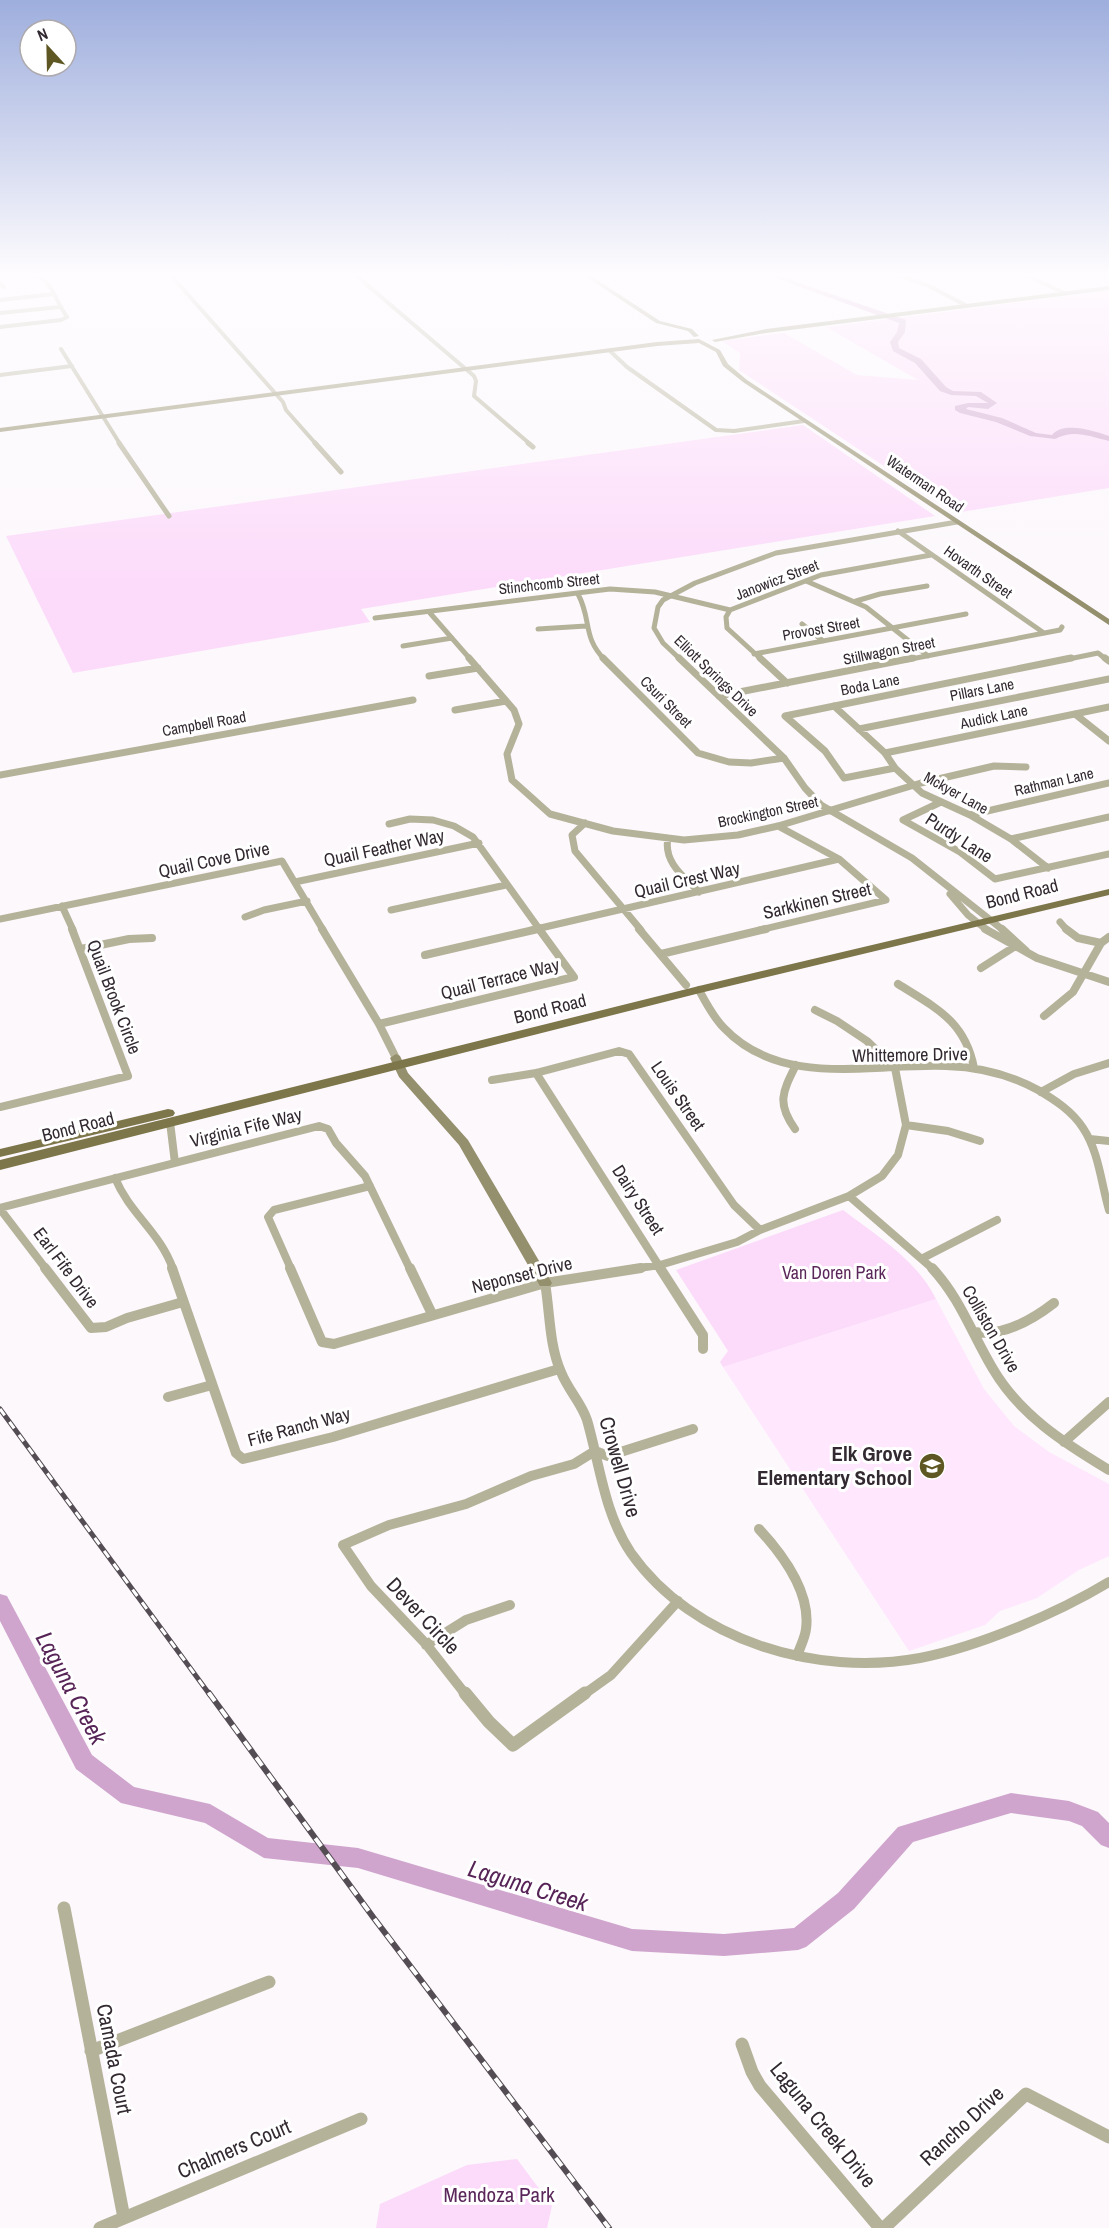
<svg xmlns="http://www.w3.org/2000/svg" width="1109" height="2228" font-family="'Archivo Narrow',sans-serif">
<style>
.built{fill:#ffe7fd}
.green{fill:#fcdbfa}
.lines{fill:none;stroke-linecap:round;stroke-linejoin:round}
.river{fill:#cfa5cd;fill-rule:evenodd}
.street-far5{stroke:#b5b29a;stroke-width:4}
.street-far4{stroke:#b5b29a;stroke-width:5}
.street-far3{stroke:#b5b29a;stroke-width:7}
.street-far2{stroke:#b5b29a;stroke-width:8}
.street-far1{stroke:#b5b29a;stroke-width:10}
.street{stroke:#b5b29a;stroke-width:13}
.secondary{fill:#948f6c;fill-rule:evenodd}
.primary{fill:#7d764a;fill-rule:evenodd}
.rail-far1-casing{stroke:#554d54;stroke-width:5}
.rail-casing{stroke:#554d54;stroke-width:6}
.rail-far1{stroke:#fff;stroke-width:3;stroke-dasharray:8;stroke-linecap:butt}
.rail{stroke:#fff;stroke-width:4;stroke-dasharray:10;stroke-linecap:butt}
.labels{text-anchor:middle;stroke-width:6;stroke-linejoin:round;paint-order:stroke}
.far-street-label{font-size:15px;fill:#322931;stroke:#fff}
.street-label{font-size:18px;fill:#322931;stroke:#fff}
.park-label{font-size:18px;fill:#5b275a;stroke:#fff}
.near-poi-label{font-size:21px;font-weight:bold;fill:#322931;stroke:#fff;text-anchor:end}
.near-street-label{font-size:21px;fill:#322931;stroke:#fff}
.near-park-label{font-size:21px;fill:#5b275a;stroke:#fff}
.near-water-label{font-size:24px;font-style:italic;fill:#572457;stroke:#fff}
</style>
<rect width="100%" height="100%" fill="#fcf8fc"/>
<path class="built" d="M936,1299L984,1389L1014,1426L1049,1452L1109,1484V1556L1079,1570L1037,1598L1000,1611L985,1625L909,1651L723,1367Z"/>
<path class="green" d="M1109,291V488L955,513L739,370L740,353L722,341L784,333L857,375L918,380L826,327Z
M803,425L935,516L361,609L370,622L73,673L6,536Z
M843,1210C877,1236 917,1260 936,1299L723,1367L720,1362L728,1351L676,1270Z
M517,2159L552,2206L547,2228H376L380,2204L467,2165Z"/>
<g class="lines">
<path class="river" d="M759,272H768L906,320L905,332L898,342L899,348L921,359L946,387L953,391L981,392L997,403L988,409L968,407L966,409L1002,418L1036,433L1052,435C1064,421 1094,431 1109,436V441C1089,436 1073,429 1055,439L1030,436L996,422L960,413L955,410V406L968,403H988L976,396L951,395L940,391L915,363L893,351L890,342L897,332L899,323Z
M0,1594L7,1596L92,1755L134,1787L210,1804L268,1838L358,1848L632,1929L724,1934L794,1928L838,1893L898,1827L1011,1793L1069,1801L1098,1812L1109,1823V1848L1101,1845L1082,1826L1069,1821L1011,1813L913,1842L854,1909L806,1947L798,1950L724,1956L632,1951L358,1868L264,1858L205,1823L121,1803L76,1769L0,1621Z"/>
<path class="street-far5" d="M168,272L283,402L286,410L316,444
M352,272L474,376L476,381L474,396L530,444
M889,272L927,285L967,306
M1019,272L1064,293
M0,283L4,287
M0,300L54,294
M0,313L60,307
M0,327L61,320L67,317C53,297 55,285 33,272
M61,349L120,444
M610,351L627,367L716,430L734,431L804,421
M0,375L72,366"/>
<path class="street-far4" d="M119,443L169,516
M315,443L341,472
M528,443L533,447
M898,531L1044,633
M806,581L866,607L928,656
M578,594C592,620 582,637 605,660
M856,601L880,594L927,586
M430,613L471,660
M375,618L610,589L655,592L730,610
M802,624L823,641
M538,629L586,626
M403,646L452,638
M754,654L966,614
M681,660L663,643L654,628L658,607L663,600L695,583L776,553L957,522
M762,660L727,628L726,617L730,610L821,575L931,555
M906,660L1060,630L1062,627
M1064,660L1098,653L1107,660"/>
<path class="street-far3" d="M469,658L514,710L519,724L507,754L512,780L550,814L613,831L684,840L738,835L778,826L921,783L994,766L1026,767
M603,658L698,753L729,762L751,763L784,758
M679,658L784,758L805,788L821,805L912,858L1003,930
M760,658L787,683
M1105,658L1109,661
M429,676L478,668
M719,696L913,658
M834,706L885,753L895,768L922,793L970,815L1011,839L1048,868
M455,710L506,701
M1075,714L1109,741
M859,729L1109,679
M885,753L1109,707
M895,768L844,778L825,751L785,716L1071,658
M0,775L413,700
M941,802L903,820L960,852L995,879L1109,854
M970,815L1109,783
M585,823L572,835L575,851L641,930
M389,824L410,819L433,820L454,826L473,837L540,930
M668,838C663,862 684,877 699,892
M1011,839L1109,817
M295,882L479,843
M950,894L968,915L987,930
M62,906L73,930
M391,910L506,885
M245,917L264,910L307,901
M0,919L282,861L323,930
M1060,922L1067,930
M532,930L839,859
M760,930L886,900L839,859L778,826"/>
<path class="street-far2" d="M322,929L379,1024L396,1058
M639,929L686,985
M985,929L1037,958L1109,982
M1002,929L1026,951
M1066,929L1078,938L1101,943
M81,949L129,939L152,938
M661,954L766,929
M425,955L538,929
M981,968L1014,947
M898,984C936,1008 965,1021 974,1068
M699,990C706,1003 713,1017 724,1028C782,1089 873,1063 946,1066C979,1067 1009,1074 1038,1090C1055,1100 1072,1111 1083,1128C1099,1152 1101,1183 1109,1210
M1044,1016L1073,992L1101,943L1109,937
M379,1024L574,977L539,929
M536,1073L661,1269
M492,1080L536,1073L619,1051L629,1054L734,1205L760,1230
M1041,1092L1074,1074L1109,1063
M0,1107L128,1076L72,929
M170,1122L175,1163
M906,1125L948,1131L980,1141
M795,1129C776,1103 783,1091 796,1065
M1090,1139L1109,1141
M115,1178C130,1214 160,1232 173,1269
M849,1196L933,1269
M0,1208L319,1126L328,1129L336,1143L365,1176L410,1269
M0,1209L46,1269
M923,1258L997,1220
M291,1269L268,1217L274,1210L370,1186
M632,1269L660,1265L737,1242L760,1230L849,1196L882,1176L898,1155L906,1125L895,1068L867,1041L837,1021L815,1010"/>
<path class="street-far1" d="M45,1268L91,1328L106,1327L127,1318L183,1302
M172,1268L236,1453L243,1459L333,1437L559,1369
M290,1268L322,1342L334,1344L545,1283L641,1268
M410,1268L432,1314
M660,1268L703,1335V1349
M932,1268C960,1298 972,1334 993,1369C1020,1415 1064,1443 1109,1470
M545,1283C550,1312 549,1345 561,1372C568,1390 581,1402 587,1420C600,1465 604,1513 631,1553C693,1641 817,1677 920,1658C978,1647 1058,1613 1109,1582
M974,1332C1003,1337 1032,1320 1054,1303
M168,1397L212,1385
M1064,1442L1109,1402
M759,1529C783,1555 811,1592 806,1629C805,1638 800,1647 797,1656
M426,1645L466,1620L510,1605
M466,1695L426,1644L371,1586L343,1545L389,1525L466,1504L531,1476L574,1464L595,1451L608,1456L693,1429
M583,1695L611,1675L678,1601"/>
<path class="street" d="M465,1693L489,1722L513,1745L585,1693
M64,1908L124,2218
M742,2044L752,2072L760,2086L880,2228
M91,2051L269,1982
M100,2228L361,2119
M884,2228L1026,2094L1109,2137"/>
<path class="secondary" d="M579,272H585L660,321L692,329L699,336L694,337L688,331L656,323Z
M1109,286V290L766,333L715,342L712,340L766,329Z
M699,339L720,350L728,364L747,380L1109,619V625L743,382L723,366L716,352L699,343L657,346L0,432V428L657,342Z
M396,1054L400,1056L408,1073L468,1140L552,1283L550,1286H540L459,1145L399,1077L390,1058Z"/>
<path class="primary" d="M1109,889V895L700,993L0,1170V1160L699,986Z
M168,1109L173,1110L175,1113L173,1116L0,1157V1149Z"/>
<defs>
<path id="rail-far1" d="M0,1409L210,1695"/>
<path id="rail" d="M209,1693L373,1917L609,2228"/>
</defs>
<use href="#rail-far1" class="rail-far1-casing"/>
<use href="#rail" class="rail-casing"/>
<use href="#rail-far1" class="rail-far1"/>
<use href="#rail" class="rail"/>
</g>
<linearGradient id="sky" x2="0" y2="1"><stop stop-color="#9eaedd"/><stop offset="0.47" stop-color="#fefcfe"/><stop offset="1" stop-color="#fefcfe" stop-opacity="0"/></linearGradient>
<rect width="1109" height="584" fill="url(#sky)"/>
<defs>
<symbol id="school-disc" viewBox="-11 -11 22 22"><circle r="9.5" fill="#5f5723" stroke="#fff"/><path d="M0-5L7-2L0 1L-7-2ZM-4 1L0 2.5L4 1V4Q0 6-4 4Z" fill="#fff"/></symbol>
</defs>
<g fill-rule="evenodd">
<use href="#school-disc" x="917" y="1451" width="30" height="30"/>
</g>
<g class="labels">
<g class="far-street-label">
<text transform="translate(925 484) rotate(34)" y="5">Waterman Road</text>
<text transform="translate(978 572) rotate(35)" y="5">Hovarth Street</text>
<text transform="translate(777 580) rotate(-21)" y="5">Janowicz Street</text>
<text transform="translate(549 584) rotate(-6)" y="5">Stinchcomb Street</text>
<text transform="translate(821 629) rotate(-10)" y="5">Provost Street</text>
<text transform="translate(889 651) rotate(-11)" y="5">Stillwagon Street</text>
<text transform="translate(716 676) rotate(44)" y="5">Elliott Springs Drive</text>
<text transform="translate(870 685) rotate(-11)" y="5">Boda Lane</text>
<text transform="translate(982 690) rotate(-11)" y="5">Pillars Lane</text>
<text transform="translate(666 702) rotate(45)" y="5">Csuri Street</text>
<text transform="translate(994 717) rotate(-12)" y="5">Audick Lane</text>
<text transform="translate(204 724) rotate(-10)" y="5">Campbell Road</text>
<text transform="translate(1054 782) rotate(-13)" y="5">Rathman Lane</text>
<text transform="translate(956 793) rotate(29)" y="5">Mckyer Lane</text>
<text transform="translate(768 812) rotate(-12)" y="5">Brockington Street</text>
</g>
<g class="street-label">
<text transform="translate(959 838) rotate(33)" y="6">Purdy Lane</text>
<text transform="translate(384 848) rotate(-12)" y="6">Quail Feather Way</text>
<text transform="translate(214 860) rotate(-12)" y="6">Quail Cove Drive</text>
<text transform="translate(687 880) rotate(-13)" y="6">Quail Crest Way</text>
<text transform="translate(1022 894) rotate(-14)" y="6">Bond Road</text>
<text transform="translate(817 901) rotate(-13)" y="6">Sarkkinen Street</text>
<text transform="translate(500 979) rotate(-14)" y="6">Quail Terrace Way</text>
<text transform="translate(114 997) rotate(69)" y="6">Quail Brook Circle</text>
<text transform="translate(550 1009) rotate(-14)" y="6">Bond Road</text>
<text transform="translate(910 1055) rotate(-1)" y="6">Whittemore Drive</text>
<text transform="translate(678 1096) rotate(55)" y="6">Louis Street</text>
<text transform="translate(78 1127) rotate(-14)" y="6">Bond Road</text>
<text transform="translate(246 1128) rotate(-14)" y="6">Virginia Fife Way</text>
<text transform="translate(638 1200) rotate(57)" y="6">Dairy Street</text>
<text transform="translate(66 1268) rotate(53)" y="6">Earl Fife Drive</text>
<text transform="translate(522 1275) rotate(-14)" y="6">Neponset Drive</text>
<text transform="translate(991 1329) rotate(60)" y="6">Colliston Drive</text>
<text transform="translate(299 1427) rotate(-15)" y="6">Fife Ranch Way</text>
</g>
<g class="park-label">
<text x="834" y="1279">Van Doren Park</text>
</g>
<g class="near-poi-label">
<text x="912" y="1461">Elk Grove<tspan x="912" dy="24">Elementary School</tspan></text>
</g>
<g class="near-street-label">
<text transform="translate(620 1467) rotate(74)" y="7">Crowell Drive</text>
<text transform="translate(423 1616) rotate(47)" y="7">Dever Circle</text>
<text transform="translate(114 2059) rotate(79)" y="7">Camada Court</text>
<text transform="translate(823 2125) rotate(51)" y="7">Laguna Creek Drive</text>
<text transform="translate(962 2126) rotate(-43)" y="7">Rancho Drive</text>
<text transform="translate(234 2149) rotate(-23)" y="7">Chalmers Court</text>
</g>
<g class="near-park-label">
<text x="499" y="2202">Mendoza Park</text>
</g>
<g class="near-water-label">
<text transform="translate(71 1688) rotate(62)" y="8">Laguna Creek</text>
<text transform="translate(528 1886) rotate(17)" y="8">Laguna Creek</text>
</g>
</g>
<g transform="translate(48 48) rotate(338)"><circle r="28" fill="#ffffff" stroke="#ada9ad" stroke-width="1.5"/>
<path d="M0-4.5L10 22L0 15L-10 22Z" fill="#5f5723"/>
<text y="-9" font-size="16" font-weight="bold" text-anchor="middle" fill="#322931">N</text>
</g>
</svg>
